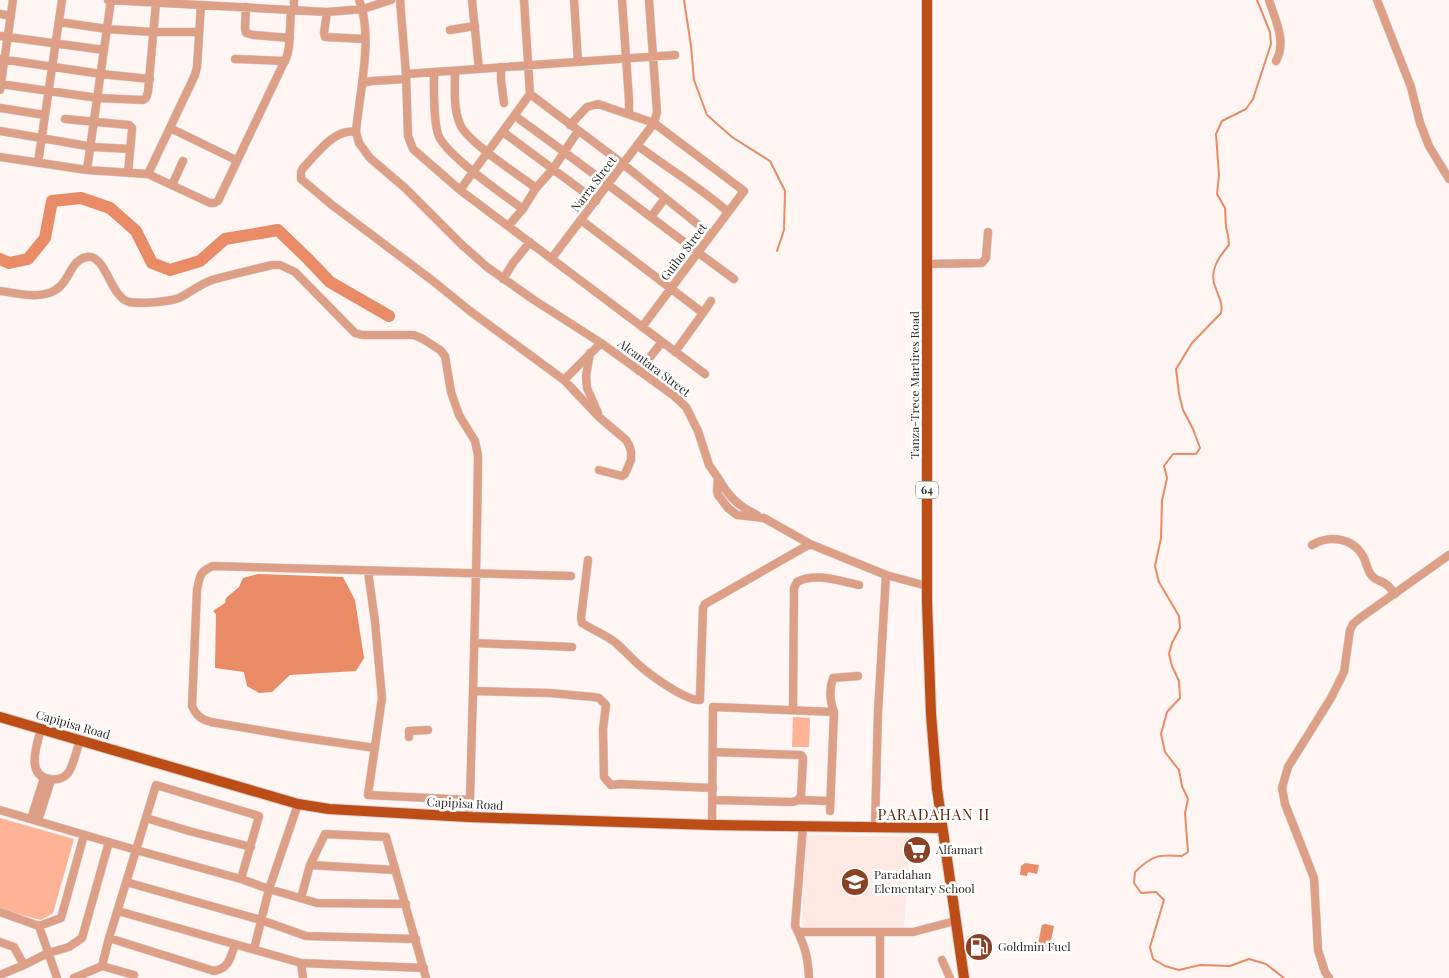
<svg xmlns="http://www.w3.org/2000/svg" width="1449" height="978" font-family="'Playfair Display',serif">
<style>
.built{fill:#fde9e1}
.green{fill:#feb396}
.water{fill:#e88b66}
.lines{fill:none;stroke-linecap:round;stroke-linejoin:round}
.stream{stroke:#e88b66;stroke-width:2}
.river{stroke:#e88b66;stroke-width:12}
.minor-casing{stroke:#dad1ce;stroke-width:9}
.major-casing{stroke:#dad1ce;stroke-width:12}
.minor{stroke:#de9f87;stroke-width:8}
.major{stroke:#bd4d17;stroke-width:10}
.labels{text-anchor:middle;stroke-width:5;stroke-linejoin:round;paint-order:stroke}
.shield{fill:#fff;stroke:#6d6b69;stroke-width:1}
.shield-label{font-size:11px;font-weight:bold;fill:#2f2b29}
.street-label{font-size:12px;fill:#2f2b29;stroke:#fff}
.poi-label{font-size:12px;fill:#2f2b29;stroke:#fff;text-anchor:start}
.quarter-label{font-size:15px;letter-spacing:1px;fill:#652506;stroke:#fff}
</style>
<rect width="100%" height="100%" fill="#fff5f2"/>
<path class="built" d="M806,835L910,837L904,931L802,928Z"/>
<path class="green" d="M793,717L810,718L809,747H792Z
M0,818L74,839L53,913L41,920L0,909Z"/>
<path class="water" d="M258,574L343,577L355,600L364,658L356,671L290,675L272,692L259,693L247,686L244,672L215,668L216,614L213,611L225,603L226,598L239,587L243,578Z
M1025,863L1039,865L1037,874L1028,872L1027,876L1020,875L1021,866Z
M1045,924L1054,926L1049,950L1037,948L1042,925Z"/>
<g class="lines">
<path class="stream" d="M684,0L691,46L694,80L707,115L732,137L770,161L785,191L784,230L777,251
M1257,0L1270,32L1271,44L1253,99L1246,109L1222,121L1216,134L1219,175L1217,194L1225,208L1226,227L1228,235L1229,245C1218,258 1208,272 1216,289C1219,297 1223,304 1221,313L1192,343L1176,369L1179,394L1183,410L1193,429L1200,448L1196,454H1173L1164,466L1167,478L1162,501L1161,538L1155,566L1159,582L1179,616L1180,628L1172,643L1169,654L1172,666L1179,681L1180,698L1167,712L1161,734L1165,752L1179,770L1182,786L1188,799L1185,813L1188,852L1182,856C1160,854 1152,855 1135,872L1134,883L1141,893L1156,892L1164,900L1150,947L1153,959L1165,966L1179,970L1200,965L1230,966L1249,959L1266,964L1284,978"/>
<path class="river" d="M0,259L9,263L28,259L45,238L52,201L81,198L110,208L136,231L152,263L170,270L200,261L225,239L278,230L308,259L330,282L389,316"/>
<defs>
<path id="minor" d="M108,0L327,12L363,9L391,0
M359,0C374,37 359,93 356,132L359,143L370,158L404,187L461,244L487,267L534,300L601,343L673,395L686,407L698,431L709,465L718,478L717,491L718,495L728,508L737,515L764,518L810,544L886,575L927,586
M400,0L406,74L408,136L413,149L460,190L705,374
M472,0L479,69
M574,0L578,62
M622,0L629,100V114
M1269,0C1275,19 1287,42 1276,61
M1377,0L1411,87L1420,123L1429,146L1449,179
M246,7L245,28L246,33L253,35L290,38
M294,11V0
M327,12L324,33L325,37L365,39
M0,14L11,16
M59,22L107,29L154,32H199
M450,30L475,26
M0,36L104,50
M0,59L101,74L150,79
M235,59L285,61
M501,67V80L504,103
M455,71C455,88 453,108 460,124C466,141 520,176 536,188
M434,72C434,89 433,118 438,134C444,154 504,195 523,209
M406,74L675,55
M362,83L372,81L406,79
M0,84L98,98L143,100L146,98L148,92L156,3
M0,90L13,0
M530,94L623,164L711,235
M0,108L45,115
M515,116C589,169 660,225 734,279
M65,119L129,125L132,128V130L128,173
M170,128L236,160
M0,131L93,147L130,149
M356,132C334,128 317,154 303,168L301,172V179L332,205L433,281L470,311L564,380L599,417L626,440L629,445L631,451V460L625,474L622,476L599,470
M503,132L596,201
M637,145C667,168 700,187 728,212
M0,157L87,170L148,174L210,203H214L218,201L287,56L289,47L291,10
M38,163L62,0
M87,170L111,0
M148,174L195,75L197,67L201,5
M172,185L183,161
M460,190L530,94L524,0
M651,217L665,198
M581,220L703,313L711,301
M508,226L523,209L536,188L553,169L578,131
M552,258L654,123L598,104L587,107L570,125
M928,264L982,263L986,258L988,232
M503,279L513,263L530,242
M0,291C16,293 34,298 49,293C71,286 68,260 87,257C106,254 110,297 129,302C139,304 169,302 179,298C190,293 200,284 212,280C232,274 252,270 272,265H280L295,272L355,333L362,335H414L423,339L440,350L445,356L451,392L459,415L475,441L478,455C477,570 473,685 470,800L468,817
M642,327L744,191L654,123L657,112L649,0
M675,352L703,313
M590,353L586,376L587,388L598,413
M639,371L662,342
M564,380L601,343
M718,478C729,497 738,506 757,515
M1312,545C1329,535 1352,537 1363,556C1367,563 1367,572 1373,577C1377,581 1383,581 1387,585C1390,587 1392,591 1395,594
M588,560L581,618L582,623C593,630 606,635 616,643C624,650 631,658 639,665C650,675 686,701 700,700V696L703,608L705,604L810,544
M368,571L375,622L382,698L368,795L470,800
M475,643L572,647
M474,691L550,693L593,697L599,698L606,705L603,729L604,777L611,785L620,784L713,788
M793,710L794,588L797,582C815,572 839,581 859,585
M41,729C37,744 25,776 50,779C56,780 63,779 68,773C73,767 77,749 80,740
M409,737V731L428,730
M375,748L292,736L211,722C200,719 196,715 192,706L197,590C200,576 199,572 213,566L571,576
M713,800L793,802L798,800L801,796L803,758L801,755L713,752
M798,800L830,801
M0,810L136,850L241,879L269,889L317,903L406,904
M830,811L834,712C830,701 829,689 833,678L858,676
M146,818L189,831L251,847
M31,819L44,778
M38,821L51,780
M712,825L713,707L834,712
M803,826L795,926L798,932H880V978
M875,827L878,712L886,575
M310,865L395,870
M126,882L261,920L306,936L416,939
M301,898L310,865L325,834L386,837L426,978
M118,911L301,963L424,968
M0,912L39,926L61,918L84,835
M39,926L57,978
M798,932C806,950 808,958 809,978
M880,932H913L955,921
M109,938L214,971C230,968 230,957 235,945
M0,942L14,947L24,965
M254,949L269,889L298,804
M942,960L950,978
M301,963L303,978
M102,966L109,938L156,785L259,816L241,879
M0,975L24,965L48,953L69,947L82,938L109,842
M74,978L102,966L134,975
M1329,978L1325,972L1318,950L1314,878L1285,804L1282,788L1288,767L1331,698L1344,672L1350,630L1353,624L1360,618L1449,555"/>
<path id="major" d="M927,0V603L931,714L937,789L964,978
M0,717L298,804L329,809L468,817L712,825L942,828"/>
</defs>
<use href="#minor" class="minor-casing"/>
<use href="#major" class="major-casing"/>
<use href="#minor" class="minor"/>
<use href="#major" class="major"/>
</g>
<defs>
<symbol id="supermarket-disc" viewBox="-11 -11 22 22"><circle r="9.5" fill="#8b4224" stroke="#fff"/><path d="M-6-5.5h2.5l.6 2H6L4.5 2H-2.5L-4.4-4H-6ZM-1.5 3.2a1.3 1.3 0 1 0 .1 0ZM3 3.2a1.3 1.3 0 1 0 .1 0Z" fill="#fff"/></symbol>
<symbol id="school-disc" viewBox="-11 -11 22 22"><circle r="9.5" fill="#8b4224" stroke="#fff"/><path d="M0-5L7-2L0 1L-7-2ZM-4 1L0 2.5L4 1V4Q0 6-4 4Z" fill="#fff"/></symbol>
<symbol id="fuel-disc" viewBox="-11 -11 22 22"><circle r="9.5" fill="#8b4224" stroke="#fff"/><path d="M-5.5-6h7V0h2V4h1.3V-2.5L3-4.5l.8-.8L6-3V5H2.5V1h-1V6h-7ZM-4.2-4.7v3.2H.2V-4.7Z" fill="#fff"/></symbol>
</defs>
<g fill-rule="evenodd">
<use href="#supermarket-disc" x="901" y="834" width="32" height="32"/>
<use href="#school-disc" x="839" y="866" width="32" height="32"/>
<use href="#fuel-disc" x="963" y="931" width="32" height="32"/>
</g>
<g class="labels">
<rect class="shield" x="916" y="481.5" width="22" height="17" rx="4"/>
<g class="shield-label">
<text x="927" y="494">64</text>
</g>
<g class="street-label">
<text transform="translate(594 184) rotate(-53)" y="4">Narra Street</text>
<text transform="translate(684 252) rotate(-53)" y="4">Guiho Street</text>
<text transform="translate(654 368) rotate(37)" y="4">Alcantara Street</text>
<text transform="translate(915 385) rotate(-90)" y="4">Tanza-Trece Martires Road</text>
<text transform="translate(73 725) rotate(16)" y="4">Capipisa Road</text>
<text transform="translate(465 804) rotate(3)" y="4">Capipisa Road</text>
</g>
<g class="poi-label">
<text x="936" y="854">Alfamart</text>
<text x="874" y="879">Paradahan<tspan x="874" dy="14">Elementary School</tspan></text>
<text x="998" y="951">Goldmin Fuel</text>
</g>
<g class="quarter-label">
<text x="934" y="820">PARADAHAN II</text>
</g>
</g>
</svg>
